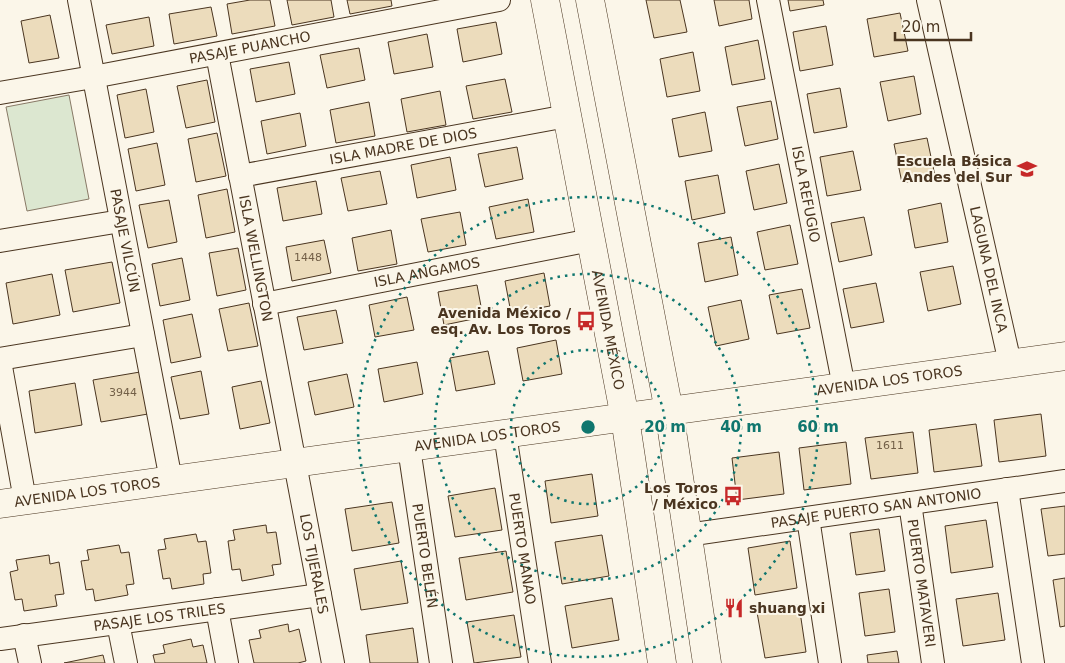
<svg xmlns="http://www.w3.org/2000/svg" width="1065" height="663" font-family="'DejaVu Sans',sans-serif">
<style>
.green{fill:#dce7d0;stroke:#887966}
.building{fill:#ecdcbc;stroke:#4a3520}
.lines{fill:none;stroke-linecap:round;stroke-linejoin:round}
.minor-casing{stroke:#4a3520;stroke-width:24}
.tertiary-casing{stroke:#4a3520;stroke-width:29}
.secondary-casing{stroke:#4a3520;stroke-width:29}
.minor{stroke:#fbf6e9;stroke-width:22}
.tertiary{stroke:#fbf6e9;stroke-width:28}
.secondary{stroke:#fbf6e9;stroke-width:28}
.ring{fill:none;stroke:#0f766e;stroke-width:2.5;stroke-dasharray:2.5 5}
.labels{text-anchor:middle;stroke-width:4;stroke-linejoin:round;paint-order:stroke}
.number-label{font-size:11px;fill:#725f47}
.street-label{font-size:14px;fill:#4a3520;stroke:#fbf6e9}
.poi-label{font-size:14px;font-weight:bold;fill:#4a3520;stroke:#fbf6e9;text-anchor:end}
.centre{fill:#0f766e;stroke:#fbf6e9;stroke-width:2.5}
.ring-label{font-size:15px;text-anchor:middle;font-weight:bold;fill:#0f766e;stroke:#fbf6e9;stroke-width:4;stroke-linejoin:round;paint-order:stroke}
</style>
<rect width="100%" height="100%" fill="#fbf6e9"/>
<path class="green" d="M69,95L89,199L27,211L6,107Z"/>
<path class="building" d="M250,0H270L275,26L232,34L227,4Z
M287,0H331L334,17L292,25Z
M347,0H391L392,6L350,14Z
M646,0H680L687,32L654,38Z
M714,0H749L752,19L719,26Z
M788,0H823L824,5L790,11Z
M211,7L217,36L174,44L169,14Z
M900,13L908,51L874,57L867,19Z
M50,15L59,58L29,63L21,21Z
M149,17L154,46L112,54L106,25Z
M496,22L502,54L463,62L457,29Z
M826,26L833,65L800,71L793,32Z
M427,34L433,67L394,74L388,42Z
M758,40L765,79L732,85L725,47Z
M359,48L365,80L327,88L320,55Z
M693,52L700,91L667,97L660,59Z
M289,62L295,94L256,102L250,69Z
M914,76L921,114L888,121L880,82Z
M505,79L512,112L473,119L466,86Z
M207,80L215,122L186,128L177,86Z
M840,88L847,127L814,133L807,94Z
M146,89L154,132L125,138L117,95Z
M440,91L446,125L407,132L401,99Z
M771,101L778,139L745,146L737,107Z
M369,102L375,136L336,143L330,110Z
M705,112L712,151L679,157L672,119Z
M300,113L306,146L267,154L261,121Z
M217,133L226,176L196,182L188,139Z
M927,138L935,176L902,183L894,144Z
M157,143L165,185L136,191L128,149Z
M517,147L523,179L485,187L478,154Z
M853,151L861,190L827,196L820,157Z
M450,157L456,190L417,198L411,165Z
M779,164L787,203L754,210L746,171Z
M380,171L387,204L348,211L341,178Z
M718,175L725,213L692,220L685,181Z
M316,181L322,214L283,221L277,188Z
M227,189L235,232L206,238L198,195Z
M528,199L534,232L496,239L489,207Z
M169,200L177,242L148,248L139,205Z
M941,203L948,242L915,248L908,210Z
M460,212L466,245L428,252L421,219Z
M864,217L872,255L839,262L831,223Z
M790,225L798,264L765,270L757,232Z
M391,230L397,264L358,271L352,238Z
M731,237L738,275L705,282L698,243Z
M324,240L331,273L292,281L286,247Z
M238,248L246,290L217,296L209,253Z
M182,258L190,300L160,306L152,264Z
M112,262L120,303L73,312L65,270Z
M953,266L961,304L928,311L920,272Z
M544,273L550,306L511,313L505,281Z
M52,274L60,315L13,324L6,283Z
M876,283L884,322L851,328L843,289Z
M477,285L483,317L444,325L438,292Z
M802,289L810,328L777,334L769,295Z
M407,297L414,330L375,337L369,305Z
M741,300L749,339L716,346L708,307Z
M249,303L258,346L228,351L219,309Z
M336,310L343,343L304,350L297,317Z
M192,314L201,357L171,363L163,320Z
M556,340L562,374L523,381L517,348Z
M488,351L495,384L456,391L450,358Z
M417,362L423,394L384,402L378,369Z
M201,371L209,414L180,419L171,377Z
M140,372L148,414L101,422L93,380Z
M347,374L354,407L315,415L308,382Z
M261,381L270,423L240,429L232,387Z
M75,383L82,425L35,433L29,391Z
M1041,414L1046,456L999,462L994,420Z
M976,424L982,466L934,472L929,430Z
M913,432L918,473L871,479L865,438Z
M846,442L851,484L804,490L799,448Z
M779,452L784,494L737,500L732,458Z
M592,474L598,516L551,523L545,481Z
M495,488L502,530L455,537L448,496Z
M392,502L399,543L352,551L345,509Z
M1065,506V554L1048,556L1041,509Z
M986,520L993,567L951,573L945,526Z
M266,525L267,533L276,532L281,564L272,565L274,575L242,581L240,569L232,570L228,541L235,540L233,530Z
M879,529L885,571L856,575L850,533Z
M196,534L198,542L206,541L211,573L203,574L204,584L172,589L170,578L163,579L158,550L166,549L164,539Z
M602,535L609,576L562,584L555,542Z
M790,541L797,588L755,595L748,548Z
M119,545L121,553L129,552L134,584L126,585L128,595L95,601L93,589L86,590L81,561L89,560L87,550Z
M506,551L513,592L466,600L459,558Z
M49,555L50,564L59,562L64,594L55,595L57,606L24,611L22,599L15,600L10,572L18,570L16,560Z
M401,561L408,603L361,610L354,569Z
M1065,578V626L1060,627L1053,580Z
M889,589L895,632L865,636L859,593Z
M998,593L1005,640L963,646L956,599Z
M612,598L619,640L572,648L565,606Z
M799,605L806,652L765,658L757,612Z
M514,615L521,657L474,663L467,622Z
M288,624L289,632L299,629L306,661L298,663H254L249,640L261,638L259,630Z
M413,628L418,663H370L366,635Z
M191,639L193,647L203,645L207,663H155L153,655L165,653L163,645Z
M897,651L899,663H868L867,655Z
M103,655L105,663H64Z"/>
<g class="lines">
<defs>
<g id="minor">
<path id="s1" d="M79,0L171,480"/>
<path id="s2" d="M768,0L844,387"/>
<path id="s3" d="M928,0L1010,363"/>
<path id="s4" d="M217,54L333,663"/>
<path id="s5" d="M0,93L93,77L499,0"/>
<path id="s6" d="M240,176L567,116"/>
<path d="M0,241L121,221"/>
<path id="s7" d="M264,304L591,240"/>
<path d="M0,359L143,335"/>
<path d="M0,361L25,500"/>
<path id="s8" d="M505,434L540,663"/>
<path id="s9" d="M409,448L441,663"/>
<path d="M1007,489L1033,663"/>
<path id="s10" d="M910,503L933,663"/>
<path d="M808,518L830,663"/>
<path id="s11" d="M687,535L1065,481"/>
<path d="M217,609L227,663"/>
<path d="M118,623L126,663"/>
<path d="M24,635L30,663"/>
<path id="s12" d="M0,639L320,595"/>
</g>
<g id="tertiary">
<path id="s13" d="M545,0L625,418"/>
<path d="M590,0L669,411"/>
</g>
<g id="secondary">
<path d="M669,411L707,663"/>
<path d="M625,418L662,663"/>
<path id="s14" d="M0,504L1065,356"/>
</g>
</defs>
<use href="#minor" class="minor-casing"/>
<use href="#tertiary" class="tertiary-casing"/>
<use href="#secondary" class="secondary-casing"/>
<use href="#minor" class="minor"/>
<use href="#tertiary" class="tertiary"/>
<use href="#secondary" class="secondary"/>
</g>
<g class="ring">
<circle cx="588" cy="427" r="77"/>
<circle cx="588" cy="427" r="153"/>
<circle cx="588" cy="427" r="230"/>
</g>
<defs>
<symbol id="school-bare" viewBox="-9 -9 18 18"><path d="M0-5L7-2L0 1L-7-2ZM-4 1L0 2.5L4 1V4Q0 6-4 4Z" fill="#c62828" stroke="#fbf6e9" stroke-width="2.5" paint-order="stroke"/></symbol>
<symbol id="bus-bare" viewBox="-9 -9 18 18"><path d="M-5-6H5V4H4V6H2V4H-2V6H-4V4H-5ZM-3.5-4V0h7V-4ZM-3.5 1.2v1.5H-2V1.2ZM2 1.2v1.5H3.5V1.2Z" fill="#c62828" stroke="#fbf6e9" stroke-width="2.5" paint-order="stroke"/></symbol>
<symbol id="restaurant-bare" viewBox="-9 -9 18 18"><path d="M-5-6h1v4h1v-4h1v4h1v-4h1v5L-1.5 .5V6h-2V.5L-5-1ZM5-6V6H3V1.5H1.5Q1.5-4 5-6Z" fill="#c62828" stroke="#fbf6e9" stroke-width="2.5" paint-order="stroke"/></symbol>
</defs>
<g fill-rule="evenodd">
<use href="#school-bare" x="1013" y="155" width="28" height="28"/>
<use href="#bus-bare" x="572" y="307" width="28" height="28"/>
<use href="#bus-bare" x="719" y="482" width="28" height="28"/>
<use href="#restaurant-bare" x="720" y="594" width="28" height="28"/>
</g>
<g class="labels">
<g class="number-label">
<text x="308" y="261">1448</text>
<text x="123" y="396">3944</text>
<text x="890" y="449">1611</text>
</g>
<g class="street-label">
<text dy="5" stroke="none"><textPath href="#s5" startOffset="254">PASAJE PUANCHO</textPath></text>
<text dy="5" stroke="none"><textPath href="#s6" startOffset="166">ISLA MADRE DE DIOS</textPath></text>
<text dy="5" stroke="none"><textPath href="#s2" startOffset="198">ISLA REFUGIO</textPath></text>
<text dy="5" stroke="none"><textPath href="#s1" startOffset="245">PASAJE VILCÚN</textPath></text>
<text dy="5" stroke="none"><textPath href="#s4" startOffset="208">ISLA WELLINGTON</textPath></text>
<text dy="5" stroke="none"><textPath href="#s3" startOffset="276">LAGUNA DEL INCA</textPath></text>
<text dy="5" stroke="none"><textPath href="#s7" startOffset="166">ISLA ANGAMOS</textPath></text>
<text dy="5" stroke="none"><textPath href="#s13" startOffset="336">AVENIDA MÉXICO</textPath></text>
<text dy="5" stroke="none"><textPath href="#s14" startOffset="898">AVENIDA LOS TOROS</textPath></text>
<text dy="5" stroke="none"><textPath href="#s14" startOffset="492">AVENIDA LOS TOROS</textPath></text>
<text dy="5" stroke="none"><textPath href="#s14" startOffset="88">AVENIDA LOS TOROS</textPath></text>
<text dy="5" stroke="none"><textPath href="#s11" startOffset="191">PASAJE PUERTO SAN ANTONIO</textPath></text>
<text dy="5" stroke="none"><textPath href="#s8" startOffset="116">PUERTO MANAO</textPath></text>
<text dy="5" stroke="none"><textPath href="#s9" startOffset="109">PUERTO BELÉN</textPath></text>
<text dy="5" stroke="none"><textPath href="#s4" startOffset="519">LOS TIJERALES</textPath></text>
<text dy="5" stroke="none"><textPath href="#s10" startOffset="81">PUERTO MATAVERI</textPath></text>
<text dy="5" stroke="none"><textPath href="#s12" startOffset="161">PASAJE LOS TRILES</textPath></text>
</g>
<g class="poi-label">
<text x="1012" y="166">Escuela Básica<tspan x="1012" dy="16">Andes del Sur</tspan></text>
<text x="571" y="318">Avenida México /<tspan x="571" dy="16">esq. Av. Los Toros</tspan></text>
<text x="718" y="493">Los Toros<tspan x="718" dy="16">/ México</tspan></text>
<text x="749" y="613" text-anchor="start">shuang xi</text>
</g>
</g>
<circle cx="588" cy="427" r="8" class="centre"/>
<g class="ring-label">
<text x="665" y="432">20 m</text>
<text x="741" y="432">40 m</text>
<text x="818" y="432">60 m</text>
</g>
<path d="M895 32v8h76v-8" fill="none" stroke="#4a3520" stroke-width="2.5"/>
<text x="902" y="32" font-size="15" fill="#4a3520" stroke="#fbf6e9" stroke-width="4" paint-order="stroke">20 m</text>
</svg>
